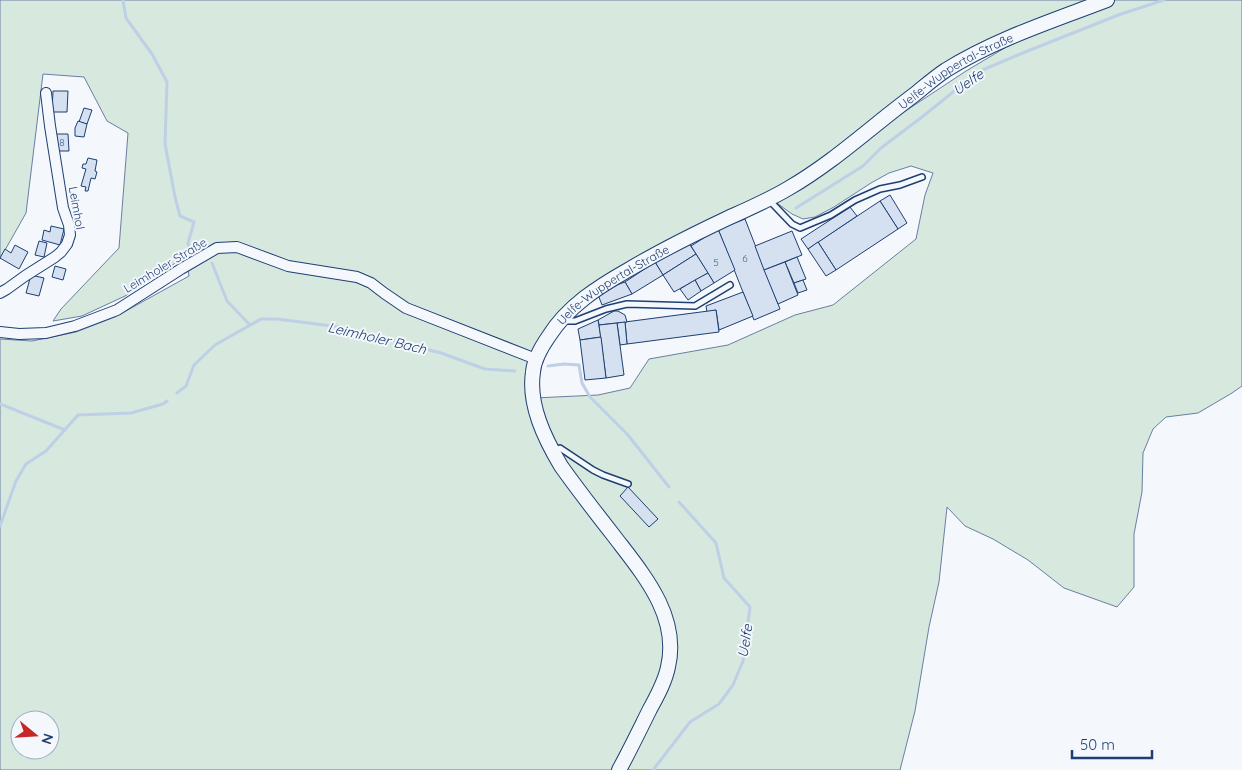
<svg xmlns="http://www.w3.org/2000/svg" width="1242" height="770" font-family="Quicksand,sans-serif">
	<rect width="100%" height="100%" fill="#f4f7fb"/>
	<path fill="#d7e8df" stroke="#687fa3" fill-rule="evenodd" d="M0,0h1107c-55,21 -114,38 -163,71 -10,7 -20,16 -30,23 -41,32 -80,67 -124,94 -20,12 -43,21 -64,31 -33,16 -66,33 -98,51 -35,20 -66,40 -85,77 -9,16 -14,33 -9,51l64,-3 32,-7 19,-29 79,-14 67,-30 38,-10 83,-66 9,-44 8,-22 -22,-7 -22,7 -18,10 -37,24 -19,10 -12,2 -11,-5 -18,-13 63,-39 67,-50 62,-41 74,-44 73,-27h129v386l-10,7 -34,20 -32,4 -13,12 -10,24 -1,39 -8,42v53l-17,20 -53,-19 -36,-28 -35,-21 -28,-13 -18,-19 -8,75 -10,45 -14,84 -15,59h-278l29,-57 19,-41 4,-22 -4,-26 -13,-33 -47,-72 -45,-56 -31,-63c1,21 16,48 27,66 17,24 35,47 53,70 29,38 66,80 54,131 -3,15 -11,29 -18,42 -10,20 -20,41 -31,61h-619v-431l32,2 44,-9 39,-15 74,-41 -3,-20 -61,40 -43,20 -29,5 8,-12 58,-61 9,-115 -21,-12 -23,-44 -41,-3 -17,139 -26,46zM20,720h30v30h-30z"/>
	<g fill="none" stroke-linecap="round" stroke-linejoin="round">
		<g stroke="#bed0e5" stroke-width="3">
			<path d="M123,0l3,18 26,36 15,28 -2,62 10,53 5,19 14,6 -6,21 2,8"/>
			<path d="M796,208l67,-42 18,-18 41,-31 56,-45 47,-20 96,-38 43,-14"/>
			<path d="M212,263l15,38 23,24"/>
			<path d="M548,366l16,-2 15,1 3,18 8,14 38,38 41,52"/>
			<path d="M177,393l9,-7 8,-21 21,-20 46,-26h16l63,8 101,26 44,16 30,2"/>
			<path d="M0,404l65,26"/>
			<path d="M0,526l16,-45 10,-17 20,-13 32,-36 53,-2 32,-9 4,-3"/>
			<path d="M653,770l37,-48 29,-18 14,-19 10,-24 7,-54 -26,-29 -8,-35 -37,-41"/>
		</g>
	</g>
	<g fill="#d5e0f0" stroke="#1d3f73">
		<path d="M53,91h15l-1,21h-15z"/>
		<path d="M84,108l8,2 -5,14 -8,-2z"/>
		<path d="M78,121l9,3 -3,13 -9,-1v-8z"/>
		<path d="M56,134h12l1,17h-12z"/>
		<path d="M88,158l9,2 -2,11 2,1 -2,7 -4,-1 -3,13h-3l1,-4 -5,-1 5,-17 -4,-1 1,-4h3z"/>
		<path d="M890,195l17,28 -9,6 -18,-28z"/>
		<path d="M880,201l18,28 -62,41 -18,-28z"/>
		<path d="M850,207l7,9 -49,33 -7,-10z"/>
		<path d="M745,219l35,90 -26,11 -36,-91z"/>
		<path d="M51,226l13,3 -4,16 -18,-5 2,-10 6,2z"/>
		<path d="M718,229l17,41 -21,13 -23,-37z"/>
		<path d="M792,231l10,24 -38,15 -9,-24z"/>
		<path d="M39,241l8,2 -3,14 -9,-2z"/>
		<path d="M688,242l8,12 -33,21 -8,-13z"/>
		<path d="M818,242l18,28 -10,6 -18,-27z"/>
		<path d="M15,245l13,7 -9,17 -19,-11 5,-9 6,4z"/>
		<path d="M696,254l12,19 -34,19 -11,-17z"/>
		<path d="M797,257l9,22 -12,4 -9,-21z"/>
		<path d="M655,262l8,13 -31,19 -7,-12z"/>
		<path d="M785,262l13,33 -20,9 -14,-34z"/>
		<path d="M55,266l11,3 -3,11 -11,-3z"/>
		<path d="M708,273l6,10 -13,8 -6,-11z"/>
		<path d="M31,275l13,3 -5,18 -13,-3z"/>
		<path d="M695,280l6,11 -13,9 -8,-11z"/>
		<path d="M803,280l4,10 -9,3 -4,-10z"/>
		<path d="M625,282l7,12 -30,11 -5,-13z"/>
		<path d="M743,292l10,24 -34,14 -3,-20 -9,2 -1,-6z"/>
		<path d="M716,310l3,22 -92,12 -2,-22z"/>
		<path d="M614,311h4l7,4 2,7 -28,3 -1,-5z"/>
		<path d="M598,320l3,17 -21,3 -2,-11z"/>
		<path d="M625,322l2,22 -7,1 -3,-22z"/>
		<path d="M617,323l7,52 -18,3 -7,-53z"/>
		<path d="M601,337l5,41 -21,2 -5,-40z"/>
		<path d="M628,487l30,32 -9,8 -29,-31z"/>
	</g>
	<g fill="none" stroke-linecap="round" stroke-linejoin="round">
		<g stroke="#1d3f73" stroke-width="8">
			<g id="service">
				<path d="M769,200l23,24 8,4 31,-13 24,-15 25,-11 20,-4 22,-8"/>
				<path d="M563,321h12l31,-12 21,-5 68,2 35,-21"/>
				<path d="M554,450l6,-2 33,22 10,5 25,9"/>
			</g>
		</g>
		<g stroke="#1d3f73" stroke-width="12">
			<g id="minor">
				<path d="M0,293l7,-4 18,-13 30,-19 6,-5 6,-8 3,-9 -1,-10 -6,-17 -13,-82 -4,-33"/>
				<path d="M0,332l19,2 27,-1 29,-7 42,-16 64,-41 36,-21 20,-1 51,19 69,11 14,6 13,10 22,15 130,51"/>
			</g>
		</g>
		<g stroke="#1d3f73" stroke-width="16">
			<g id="secondary">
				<path id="s1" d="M619,770c11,-20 21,-41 31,-61 7,-13 15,-27 18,-42 12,-51 -25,-93 -54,-131 -18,-23 -36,-46 -53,-70 -16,-27 -33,-61 -28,-94 1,-12 9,-26 16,-36 19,-30 49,-49 79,-66 32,-19 66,-36 100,-52 20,-9 41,-18 61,-30 45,-26 83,-62 125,-93 10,-8 20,-17 32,-25 50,-31 106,-49 161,-70"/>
			</g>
		</g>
		<use href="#service" stroke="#f4f7fb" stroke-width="5"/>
		<use href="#minor" stroke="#f4f7fb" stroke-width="10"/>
		<use href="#secondary" stroke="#f4f7fb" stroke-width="14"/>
	</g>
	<g text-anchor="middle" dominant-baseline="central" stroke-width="4" stroke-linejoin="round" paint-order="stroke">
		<g font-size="10" fill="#4b6792">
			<text x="62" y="142">8</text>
			<text x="745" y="258">6</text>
			<text x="716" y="262">5</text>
		</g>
		<g font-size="12" fill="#1d3f73" stroke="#f4f7fb">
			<text stroke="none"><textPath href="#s1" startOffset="978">Uelfe-Wuppertal-Straße</textPath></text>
			<text transform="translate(77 208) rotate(80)">Leimhol</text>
			<text transform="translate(165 265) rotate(-31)">Leimholer Straße</text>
			<text stroke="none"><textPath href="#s1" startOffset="572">Uelfe-Wuppertal-Straße</textPath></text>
		</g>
		<g font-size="14" font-style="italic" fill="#1d3f73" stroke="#f4f7fb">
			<text transform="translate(968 82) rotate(-35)">Uelfe</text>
			<text transform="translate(377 338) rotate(13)">Leimholer Bach</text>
			<text transform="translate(745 641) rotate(-81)">Uelfe</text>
		</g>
	</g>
	<g transform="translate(35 735) rotate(108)"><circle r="24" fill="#f4f7fb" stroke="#9eadc5"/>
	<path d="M0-4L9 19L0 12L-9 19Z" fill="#c62828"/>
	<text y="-8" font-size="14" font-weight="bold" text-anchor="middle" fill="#1d3f73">N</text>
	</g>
	<path d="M1072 750v8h80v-8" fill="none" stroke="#1d3f73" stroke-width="2.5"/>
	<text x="1080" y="750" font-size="15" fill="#1d3f73" stroke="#f4f7fb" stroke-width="4" paint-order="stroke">50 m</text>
</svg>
